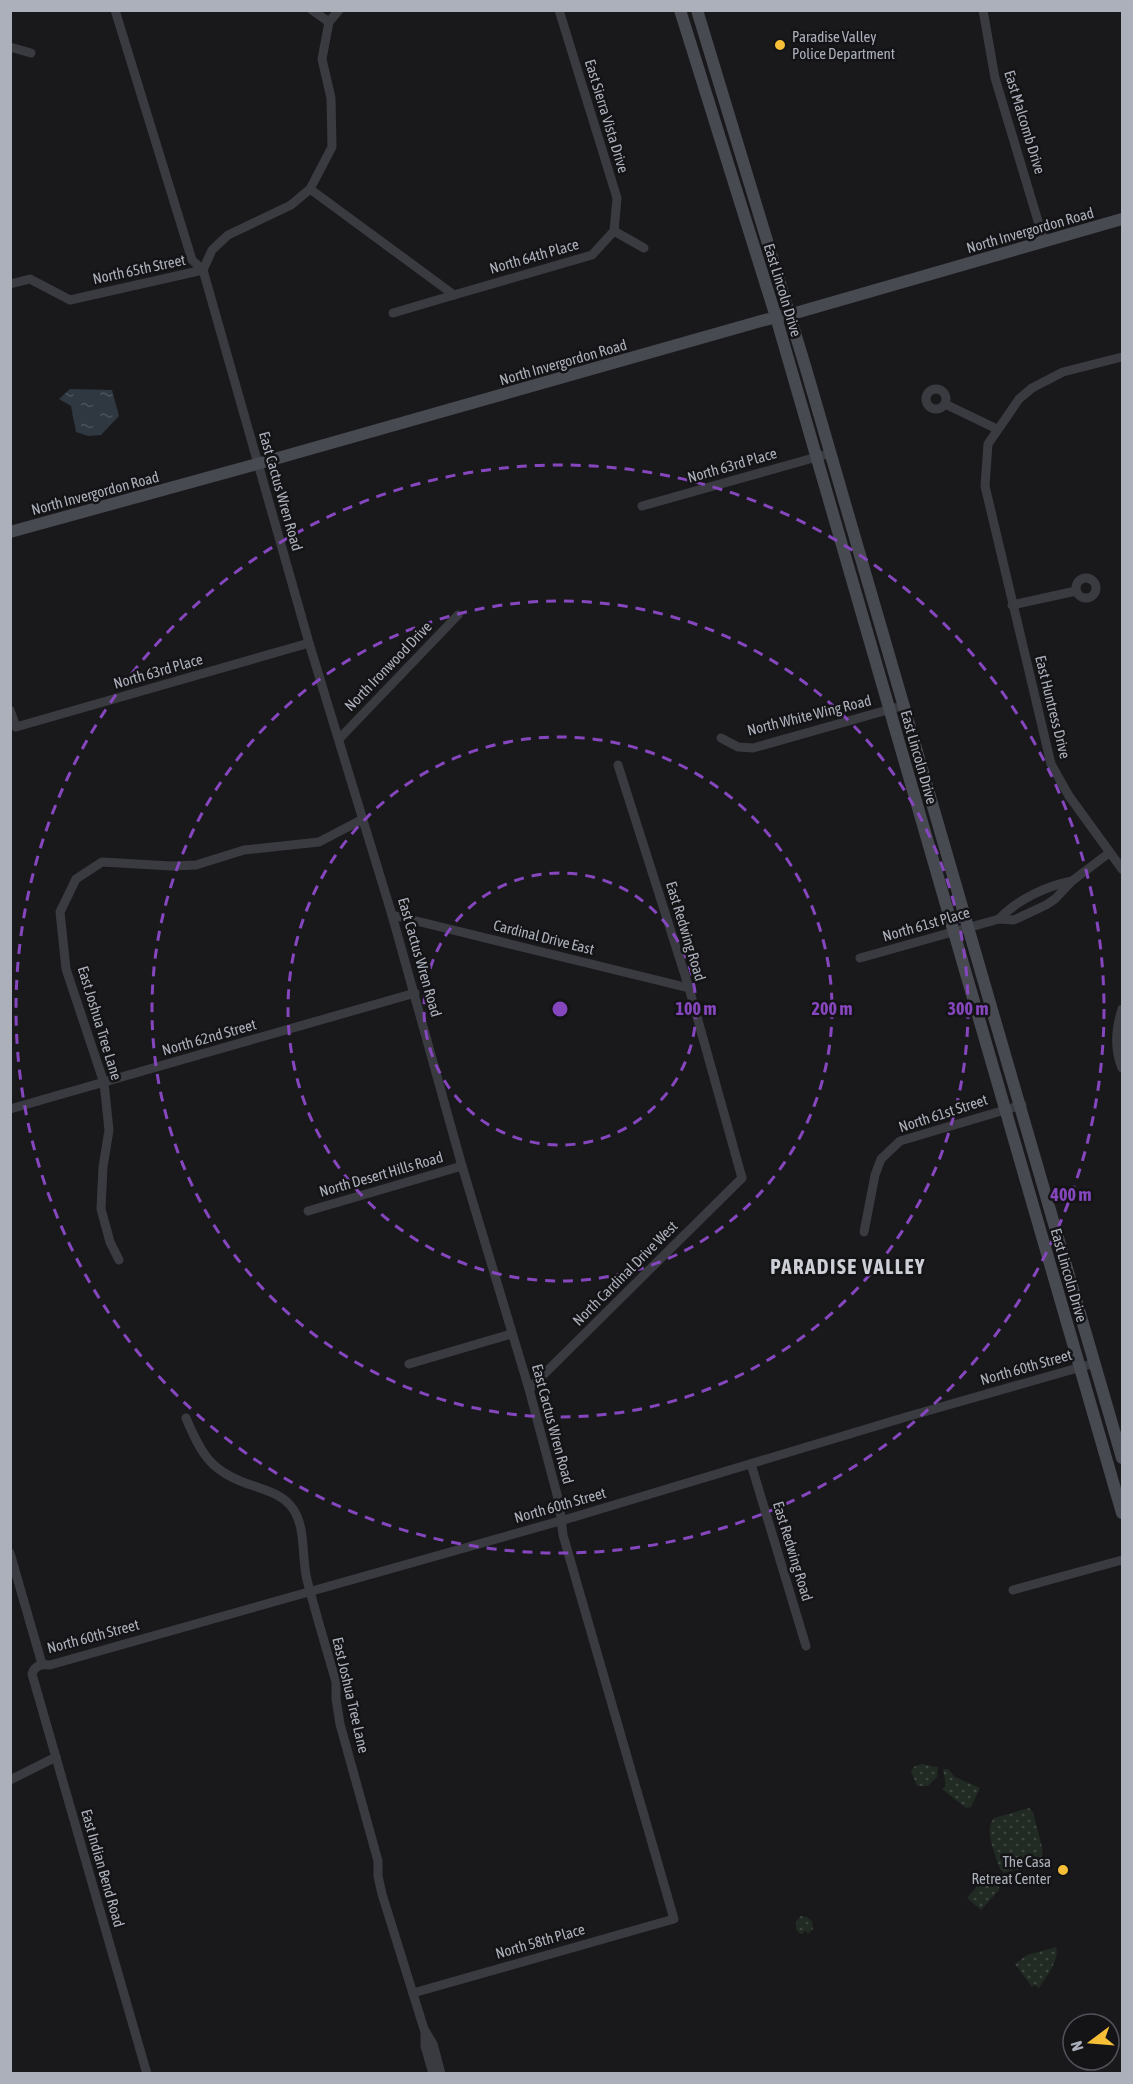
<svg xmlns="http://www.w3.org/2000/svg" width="1133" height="2084" font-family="'Asap Condensed',sans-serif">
	<defs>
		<pattern id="garden-dots" width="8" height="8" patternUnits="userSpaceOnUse" patternTransform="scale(1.5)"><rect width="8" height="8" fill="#212a23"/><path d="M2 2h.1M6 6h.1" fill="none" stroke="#3f4641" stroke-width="1.8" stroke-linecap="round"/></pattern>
		<pattern id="water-ripples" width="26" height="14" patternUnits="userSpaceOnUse" patternTransform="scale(1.5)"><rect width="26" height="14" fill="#2f3840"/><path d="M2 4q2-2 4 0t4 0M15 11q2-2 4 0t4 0" fill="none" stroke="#4a525a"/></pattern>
	</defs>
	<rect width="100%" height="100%" fill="#19191c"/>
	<g fill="url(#garden-dots)">
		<path d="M921,1764l17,3 -1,10 -9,9h-11l-6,-15 3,-4z"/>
		<path d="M943,1769h5l7,8 25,11 -9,19 -5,1 -24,-19 4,-3z"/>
		<path d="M1029,1808l4,4 10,39 -3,12 -36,10 -4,-4c-4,-15 -17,-38 -6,-51z"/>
		<path d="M986,1876l13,11v3l-18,20 -14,-12z"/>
		<path d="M801,1916l6,1 5,4 1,8 -5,5 -3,-4 -2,4h-3l-4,-5v-8z"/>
		<path d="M1056,1947c4,13 -10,30 -17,41l-5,-3 -2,2 -17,-23 12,-9z"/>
	</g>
	<path fill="url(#water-ripples)" d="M70,389l42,1 7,26 -18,19 -13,1 -12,-4 -5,-26 -12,-7z"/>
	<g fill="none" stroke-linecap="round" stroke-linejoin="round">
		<g stroke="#3a3b41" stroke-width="9">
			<path d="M115,10l77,250 11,10 106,373 83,272 70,251 67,223 30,113 4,33 111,384 -261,74"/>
			<path d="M312,10l17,12"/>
			<path d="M559,10l58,188 -3,33"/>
			<path d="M983,10l12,68 49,163"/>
			<path d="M10,47l21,6"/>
			<path d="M310,189l144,106 138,-40 22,-24"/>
			<path d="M614,231l30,17"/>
			<path d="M203,270l9,-20 16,-15 63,-30 19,-16 22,-42 -1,-49 -9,-39 7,-37 10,-12"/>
			<path d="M10,284l20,-5 40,21 133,-30"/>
			<path d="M393,313l61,-18"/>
			<path d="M1122,357l-59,15 -31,16 -13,11 -31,45 -3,42 66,278 18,32 53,73"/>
			<circle cx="936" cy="399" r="10"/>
			<path d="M945,404l52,25"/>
			<path d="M642,506l189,-53"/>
			<circle cx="1086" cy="588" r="10"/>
			<path d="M1012,605l64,-14"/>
			<path d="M10,710l6,17 293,-84"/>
			<path d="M721,738l17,9 15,1 152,-43"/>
			<path d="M339,739l119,-124"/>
			<path d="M392,915l297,73"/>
			<path d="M999,919c18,-19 47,-33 73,-38"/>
			<path d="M860,958l139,-39 15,1 32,-15 9,-6 17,-18 37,-28"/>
			<path d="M1122,1009c-6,19 -8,40 0,59"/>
			<path d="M10,1109l405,-116"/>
			<path d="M308,1211l154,-45"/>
			<path d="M864,1232l11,-57 6,-16 19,-18 122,-36"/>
			<path d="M119,1260l-9,-18 -9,-33 2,-42 6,-37 -5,-47 -38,-114 -6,-57 16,-33 26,-17 69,4 25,-1 48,-15 75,-8 44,-23"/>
			<path d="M409,1364l102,-30"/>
			<path d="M529,1389l213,-211 -53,-190 -71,-223"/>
			<path d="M186,1418c16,38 26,55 68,68 13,5 26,8 36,19 17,19 11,51 17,75 9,34 19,68 29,102v17l4,25 38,137v15l4,18 42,135 9,15 8,30"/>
			<path d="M751,1464l55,182"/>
			<path d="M10,1553l32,111"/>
			<path d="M1013,1590l109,-30"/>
			<path d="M10,1780l46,-23"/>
			<path d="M425,2031v15l8,28"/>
			<path d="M147,2074l-115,-400c3,-9 9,-10 18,-9l524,-148 332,-100 189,-54"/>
		</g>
		<g stroke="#484a51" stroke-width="12">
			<path d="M680,10l96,307 346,1196"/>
			<path d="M697,10l109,359 316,1089"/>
			<path d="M10,532l247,-68 504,-143 38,-9 323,-93"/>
		</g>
	</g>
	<g fill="none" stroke="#8546be" stroke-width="3" stroke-dasharray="10 8">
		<circle cx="560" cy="1009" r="136"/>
		<circle cx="560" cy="1009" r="272"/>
		<circle cx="560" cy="1009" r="408"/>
		<circle cx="560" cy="1009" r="544"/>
	</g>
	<g fill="#f6bf37" stroke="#141417" stroke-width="2">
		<circle cx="780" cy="45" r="6"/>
		<circle cx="1063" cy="1870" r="6"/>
	</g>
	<g text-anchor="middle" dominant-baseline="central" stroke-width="5" stroke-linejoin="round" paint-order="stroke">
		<g font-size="15" fill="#acb0bb" stroke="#141417" text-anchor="start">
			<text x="792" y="36">Paradise Valley<tspan x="792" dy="17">Police Department</tspan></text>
			<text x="1051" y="1861" text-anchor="end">The Casa<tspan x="1051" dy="17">Retreat Center</tspan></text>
		</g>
		<g font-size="15" fill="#acb0bb" stroke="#141417">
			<text transform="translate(607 116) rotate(73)">East Sierra Vista Drive</text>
			<text transform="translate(1025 122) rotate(73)">East Malcomb Drive</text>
			<text transform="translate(1030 230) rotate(-16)">North Invergordon Road</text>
			<text transform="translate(534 256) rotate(-16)">North 64th Place</text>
			<text transform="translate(139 269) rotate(-12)">North 65th Street</text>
			<text transform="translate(783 290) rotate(73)">East Lincoln Drive</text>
			<text transform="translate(563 362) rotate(-16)">North Invergordon Road</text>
			<text transform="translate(732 465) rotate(-16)">North 63rd Place</text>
			<text transform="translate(281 491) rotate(74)">East Cactus Wren Road</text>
			<text transform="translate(95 493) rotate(-15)">North Invergordon Road</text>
			<text transform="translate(388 666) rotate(-46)">North Ironwood Drive</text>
			<text transform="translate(158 671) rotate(-16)">North 63rd Place</text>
			<text transform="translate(1053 707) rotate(76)">East Huntress Drive</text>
			<text transform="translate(809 715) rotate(-14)">North White Wing Road</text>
			<text transform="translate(919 757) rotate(74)">East Lincoln Drive</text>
			<text transform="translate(926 924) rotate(-16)">North 61st Place</text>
			<text transform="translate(686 931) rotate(73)">East Redwing Road</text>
			<text transform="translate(544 937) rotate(14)">Cardinal Drive East</text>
			<text transform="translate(420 957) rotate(74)">East Cactus Wren Road</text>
			<text transform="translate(100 1023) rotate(73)">East Joshua Tree Lane</text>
			<text transform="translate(209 1037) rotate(-16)">North 62nd Street</text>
			<text transform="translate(943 1113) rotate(-18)">North 61st Street</text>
			<text transform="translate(381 1174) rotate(-16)">North Desert Hills Road</text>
			<text transform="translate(625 1273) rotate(-45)">North Cardinal Drive West</text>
			<text transform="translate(1069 1275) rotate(74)">East Lincoln Drive</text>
			<text transform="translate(1026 1367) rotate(-16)">North 60th Street</text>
			<text transform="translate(553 1424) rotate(75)">East Cactus Wren Road</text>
			<text transform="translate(560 1505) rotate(-16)">North 60th Street</text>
			<text transform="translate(793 1551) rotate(73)">East Redwing Road</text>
			<text transform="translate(93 1636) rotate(-15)">North 60th Street</text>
			<text transform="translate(351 1695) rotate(77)">East Joshua Tree Lane</text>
			<text transform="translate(103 1868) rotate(74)">East Indian Bend Road</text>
			<text transform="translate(540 1941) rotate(-16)">North 58th Place</text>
		</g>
		<g font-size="21" font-weight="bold" letter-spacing="1.5" fill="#cdcfd7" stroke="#141417">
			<text x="848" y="1266">PARADISE VALLEY</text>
		</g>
	</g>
	<circle cx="560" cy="1009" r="9" fill="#8546be" stroke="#141417" stroke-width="3"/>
	<g font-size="18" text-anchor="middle" font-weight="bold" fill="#8546be" stroke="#141417" stroke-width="5" stroke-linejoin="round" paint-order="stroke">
		<text x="696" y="1015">100 m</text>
		<text x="832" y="1015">200 m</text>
		<text x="968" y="1015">300 m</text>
		<text x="1071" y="1201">400 m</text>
	</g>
	<rect width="1133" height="2084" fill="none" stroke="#acb0bb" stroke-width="24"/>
	<g transform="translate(1091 2042) rotate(254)"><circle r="28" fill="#141417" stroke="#515259" stroke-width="1.5"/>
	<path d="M0-4.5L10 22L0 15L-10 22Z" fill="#f6bf37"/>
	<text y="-9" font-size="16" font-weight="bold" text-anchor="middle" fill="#acb0bb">N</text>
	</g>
</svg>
